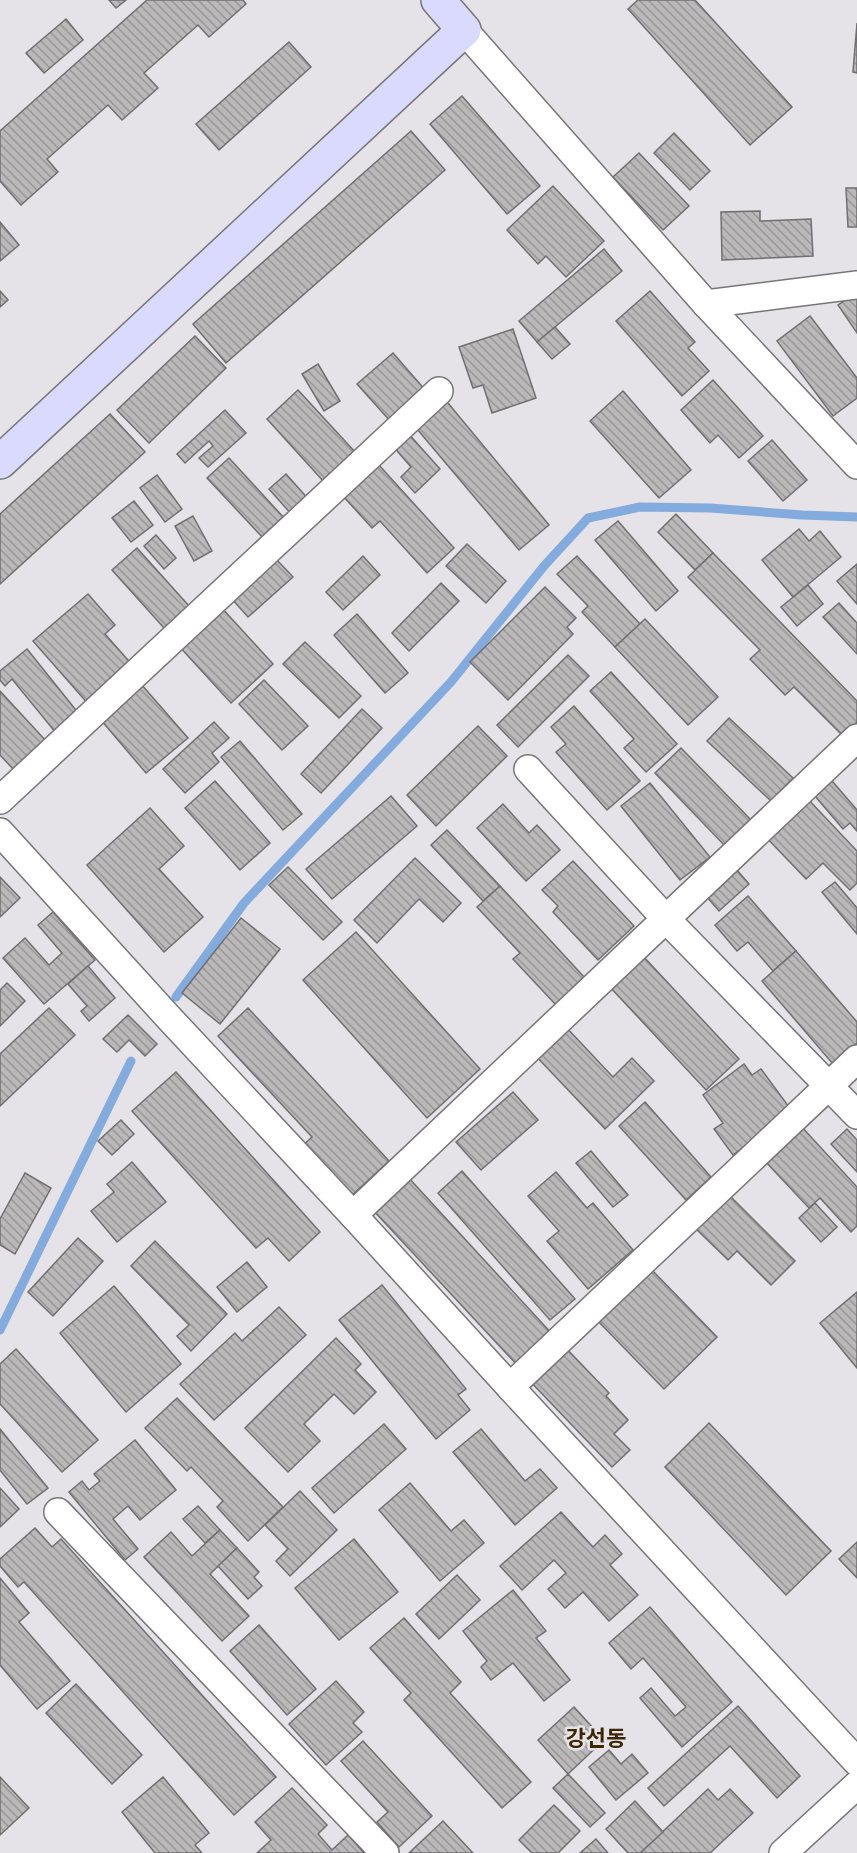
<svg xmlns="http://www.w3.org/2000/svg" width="857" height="1853" font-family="'PT Sans','Noto Sans KR',sans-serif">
	<defs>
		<pattern id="building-back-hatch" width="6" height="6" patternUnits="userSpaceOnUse" patternTransform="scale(1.5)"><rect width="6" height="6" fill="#bbb8ba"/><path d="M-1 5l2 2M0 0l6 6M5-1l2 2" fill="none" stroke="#999798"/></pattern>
	</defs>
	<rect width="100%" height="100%" fill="#e5e3e7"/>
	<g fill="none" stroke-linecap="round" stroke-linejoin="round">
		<g stroke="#83abdd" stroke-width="9">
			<path d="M176,997l68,-94 207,-221 93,-116 44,-48 52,-11 70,1 92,7 55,2"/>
			<path d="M0,1330l131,-269"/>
		</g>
	</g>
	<g fill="url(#building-back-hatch)" stroke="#716e71" stroke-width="1.5">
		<path d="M109,0h17l-10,8z"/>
		<path d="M147,0h96l3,4 -37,33 -11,-12 -54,48 14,15 -36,32 -14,-15 -61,54 11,13 -37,33 -21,-24v-50z"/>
		<path d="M638,0h57l97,107 -42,38 -122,-136z"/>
		<path d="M66,19l17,21 -39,33 -18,-20z"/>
		<path d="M857,23v50l-4,-1z"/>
		<path d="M289,42l22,25 -92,83 -23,-26z"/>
		<path d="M462,96l78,90 -33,28 -77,-90z"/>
		<path d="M411,131l34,39 -219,193 -33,-39z"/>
		<path d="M674,133l36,38 -20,19 -36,-37z"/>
		<path d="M639,153l50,53 -26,24 -50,-53z"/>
		<path d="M553,186l51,55 -38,36 -20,-21 -8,8 -31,-34z"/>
		<path d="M846,188h11v39h-9z"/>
		<path d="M760,211v10l51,-2 2,37 -91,4 -1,-48z"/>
		<path d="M0,222l19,23 -19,16z"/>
		<path d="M604,249l18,22 -85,71 -18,-21z"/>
		<path d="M0,291l8,9 -8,7z"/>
		<path d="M650,291l45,51 -7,6 21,23 -27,25 -66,-75z"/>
		<path d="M856,293l1,2v38l-19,-28z"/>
		<path d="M810,316l47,62v20l-24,18 -56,-75z"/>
		<path d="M555,327l15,17 -18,15 -15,-17z"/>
		<path d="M513,329l23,69 -44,15 -9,-28 -10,3 -14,-41z"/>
		<path d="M195,336l31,32 -77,75 -32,-33z"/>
		<path d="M393,353l33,38 -35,31 -34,-38z"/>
		<path d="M318,364l22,37 -16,10 -22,-37z"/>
		<path d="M713,380l50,56 -24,22 -21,-23 -8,8 -29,-33z"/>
		<path d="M298,390l58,63 -32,29 -57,-63z"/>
		<path d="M623,391l68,79 -32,28 -69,-77z"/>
		<path d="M443,397l106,128 -30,25 -107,-127z"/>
		<path d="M225,410l21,23 -38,34 -9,-9 14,-12 -4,-5 -24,22 -8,-9z"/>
		<path d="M110,414l35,38 -145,132v-70z"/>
		<path d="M407,432l33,37 -25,24 -14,-16 10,-10 -19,-22z"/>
		<path d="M772,440l35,40 -24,21 -35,-40z"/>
		<path d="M229,458l56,61 -21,20 -57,-61z"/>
		<path d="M378,464l76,84 -27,25 -47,-52 -8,7 -29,-32z"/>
		<path d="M286,474l24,27 -17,15 -24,-27z"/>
		<path d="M157,475l25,34 -17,13 -25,-34z"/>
		<path d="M134,501l19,24 -22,17 -19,-24z"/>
		<path d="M676,514l37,39 -18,17 -37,-38z"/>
		<path d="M193,516l19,35 -18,10 -19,-35z"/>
		<path d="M618,521l60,70 -22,20 -61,-71z"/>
		<path d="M799,529l10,12 11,-10 21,26 -48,40 -31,-37z"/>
		<path d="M156,535l20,23 -12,11 -20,-23z"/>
		<path d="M467,544l39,37 -20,22 -40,-37z"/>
		<path d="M137,548l52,58 -25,22 -52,-58z"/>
		<path d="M713,553l144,148v21l-14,14 -49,-49 -9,8 -35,-36 10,-9 -72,-73z"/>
		<path d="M363,556l17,19 -37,35 -17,-18z"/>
		<path d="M577,556l63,68 -25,23 -33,-35 6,-6 -31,-32z"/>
		<path d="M276,559l17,18 -45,40 -16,-18z"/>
		<path d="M857,564v40l-20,-23z"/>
		<path d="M441,583l18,18 -50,50 -17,-18z"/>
		<path d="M808,585l15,19 -26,22 -16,-19z"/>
		<path d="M545,587l31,31 -9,9 6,7 -65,66 -38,-38z"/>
		<path d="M88,594l27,31 -10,9 29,33 -44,39 -57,-65z"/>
		<path d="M839,603l18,20v31l-34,-37z"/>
		<path d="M220,606l53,58 -42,39 -53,-58z"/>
		<path d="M357,614l51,59 -23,20 -51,-58z"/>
		<path d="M645,619l73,78 -30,28 -73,-78z"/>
		<path d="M305,642l56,54 -22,22 -56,-54z"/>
		<path d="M27,649l52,65 -23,19 -44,-54 -7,7 -5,-6v-9z"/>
		<path d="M568,655l21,21 -71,71 -21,-22z"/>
		<path d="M611,672l66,72 -31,28 -22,-24 10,-9 -44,-48z"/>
		<path d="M264,680l44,46 -26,24 -43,-46z"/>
		<path d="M141,684l47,54 -42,35 -45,-53z"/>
		<path d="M0,691l46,50 -32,29 -14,-15z"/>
		<path d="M574,706l66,75 -33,29 -51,-58 10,-8 -15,-17z"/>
		<path d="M362,709l20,19 -61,65 -20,-19z"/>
		<path d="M729,718l64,60 -22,23 -64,-60z"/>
		<path d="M214,722l15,16 -17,15 7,9 -34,31 -22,-24z"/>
		<path d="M478,726l29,30 -71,70 -29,-31z"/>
		<path d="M240,741l62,73 -19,16 -62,-73z"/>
		<path d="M681,748l71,73 -26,26 -71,-74z"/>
		<path d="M826,774l31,36v21l-7,-8 -7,6 -34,-40z"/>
		<path d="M215,781l55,62 -30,27 -55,-62z"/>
		<path d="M650,783l60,74 -30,23 -59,-74z"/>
		<path d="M804,795l53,56v32l-7,7 -27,-27 -17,16 -43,-45z"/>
		<path d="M391,796l26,30 -85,73 -26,-30z"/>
		<path d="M503,804l26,29 8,-8 23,25 -34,31 -49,-53z"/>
		<path d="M150,808l34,38 -25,23 44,48 -39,35 -77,-87z"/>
		<path d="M447,830l53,56 -17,15 -52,-56z"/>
		<path d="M415,858l46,45 -18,19 -24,-23 -42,44 -23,-23z"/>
		<path d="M573,861l61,65 -36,34 -45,-48 5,-6 -16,-16z"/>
		<path d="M730,862l19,22 -30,27 -19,-22z"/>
		<path d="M288,867l54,55 -19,18 -54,-55z"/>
		<path d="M0,877l20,21 -20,19z"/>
		<path d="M835,882l22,26v26l-35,-42z"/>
		<path d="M500,886l85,92 -29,27 -43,-46 7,-6 -43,-46z"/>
		<path d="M748,896l48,55 -23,20 -25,-29 -11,9 -22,-26z"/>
		<path d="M53,912l42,48 -51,44 -41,-46 22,-20 24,27 13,-12 -24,-28z"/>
		<path d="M241,918l39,31 -60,75 -38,-31z"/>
		<path d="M356,932l124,137 -53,49 -124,-138z"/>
		<path d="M796,951l61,71v21l-24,21 -71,-83z"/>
		<path d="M642,955l97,104 -33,31 -97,-104z"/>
		<path d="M88,966l27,32 -26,23 -8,-10 6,-5 -19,-22z"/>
		<path d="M7,983l18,18 -25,25v-36z"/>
		<path d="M49,1008l26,27 -75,71v-52z"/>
		<path d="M248,1008l141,153 -40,37 -48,-51 11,-10 -94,-101z"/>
		<path d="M128,1015l29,29 -12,12 -16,-16 -12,12 -14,-13z"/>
		<path d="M564,1025l49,52 19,-19 22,23 -49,48 -71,-75z"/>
		<path d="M744,1064l8,11 9,-6 31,42 -59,44 -19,-26 9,-6 -20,-28z"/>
		<path d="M176,1072l144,160 -31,29 -21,-23 -12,10 -124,-137z"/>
		<path d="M513,1092l25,28 -57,50 -25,-28z"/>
		<path d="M645,1102l66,75 -25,23 -67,-74z"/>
		<path d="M121,1120l13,14 -22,21 -14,-14z"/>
		<path d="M800,1125l57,62v39l-6,6 -31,-34 -11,10 -46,-49z"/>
		<path d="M847,1129l10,11v32l-26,-28z"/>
		<path d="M591,1151l37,44 -15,12 -37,-44z"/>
		<path d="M132,1162l34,40 -49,40 -26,-31 23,-19 -7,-8z"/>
		<path d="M462,1171l113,128 -25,21 -112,-127z"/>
		<path d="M556,1172l31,36 6,-5 40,47 -45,39 -41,-48 12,-10 -31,-35z"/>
		<path d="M25,1173l26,15 -36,66 -15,-9v-26z"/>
		<path d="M407,1176l146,159 -34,32 -147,-158z"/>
		<path d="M727,1193l68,68 -24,24 -34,-34 -9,9 -34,-33z"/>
		<path d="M815,1203l22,24 -16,15 -22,-24z"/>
		<path d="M78,1238l25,23 -50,55 -25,-24z"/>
		<path d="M155,1241l72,73 -36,37 -14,-15 12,-11 -58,-59z"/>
		<path d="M247,1262l20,25 -30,25 -20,-25z"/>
		<path d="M650,1268l67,69 -53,52 -67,-69z"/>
		<path d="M382,1285l84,104 -8,6 12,15 -34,29 -97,-119z"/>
		<path d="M114,1286l67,78 -55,48 -66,-79z"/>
		<path d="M857,1292v76l-37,-45z"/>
		<path d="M279,1307l27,28 -92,85 -34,-36 55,-51 7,8z"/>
		<path d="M336,1338l25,26 -6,6 21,22 -22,22 -20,-20 -30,30 16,17 -32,31 -43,-44z"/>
		<path d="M562,1344l47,49 -3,3 22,24 -14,14 16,16 -18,17 -85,-89z"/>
		<path d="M16,1349l82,91 -36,32 -62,-68v-40z"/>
		<path d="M177,1398l106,109 -35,34 -31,-34 6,-6 -32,-34 -4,4 -42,-43z"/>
		<path d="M709,1423l122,128 -45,44 -121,-128z"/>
		<path d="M384,1424l22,25 -72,64 -22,-25z"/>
		<path d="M0,1429l48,59 -21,16 -27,-34z"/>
		<path d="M481,1429l44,52 15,-12 17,19 -42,37 -62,-73z"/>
		<path d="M135,1440l41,50 -36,30 -12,-14 -15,13 25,30 -13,11 -56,-68 13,-11 7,9 11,-9 -6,-7z"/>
		<path d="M410,1483l41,48 13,-11 20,23 -44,38 -61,-71z"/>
		<path d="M0,1488l19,21 -19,18z"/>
		<path d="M300,1491l37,39 -47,46 -14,-15 12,-12 -23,-24z"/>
		<path d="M198,1506l22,24 -15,13 -22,-24z"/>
		<path d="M561,1512l32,35 12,-12 17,19 -12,11 28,30 -29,26 -26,-29 -18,16 -17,-19 18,-16 -12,-13 -32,30 -22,-24z"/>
		<path d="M35,1528l17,19 9,-8 215,238 -42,38 -210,-233 -6,5 -18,-21v-7z"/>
		<path d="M220,1530l17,18 -27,26 39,42 -27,25 -78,-84 27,-25 21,24z"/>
		<path d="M354,1539l44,53 -59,48 -44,-52z"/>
		<path d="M857,1542v36l-18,-19z"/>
		<path d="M237,1548l22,24 -5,5 8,9 -14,13 -30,-33z"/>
		<path d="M457,1575l23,25 -41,39 -23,-25z"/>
		<path d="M0,1578l29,35 -10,9 51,59 -33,28 -37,-44z"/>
		<path d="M513,1590l33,41 -10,7 34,42 -26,21 -31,-38 -22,17 -10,-13 6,-6 -24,-30z"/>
		<path d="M650,1607l82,95 -50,45 -42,-49 11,-10 24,28 11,-9 -43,-49 -12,11 -22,-26z"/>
		<path d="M404,1618l57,64 -11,11 81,89 -29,26 -98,-108 7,-7 -41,-45z"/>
		<path d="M259,1625l57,64 -29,26 -57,-64z"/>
		<path d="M336,1681l28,31 -11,11 9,9 -36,33 -37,-41z"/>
		<path d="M76,1684l66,71 -30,29 -66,-71z"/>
		<path d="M738,1706l62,70 -23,22 -47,-52 -66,60 -16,-18z"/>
		<path d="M574,1707l30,33 -36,34 -30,-34z"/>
		<path d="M363,1741l69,75 -33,31 -22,-25 11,-10 -47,-51z"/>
		<path d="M609,1750l12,14 11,-10 16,19 -32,27 -27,-33z"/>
		<path d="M568,1774l37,39 -15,14 -37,-39z"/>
		<path d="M0,1777l29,31 -29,27z"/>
		<path d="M163,1777l46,56 -14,12 7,8h-47l-33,-41z"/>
		<path d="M292,1788l35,37 -9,9 14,16 16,-15 16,18h-107l14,-13 -16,-18z"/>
		<path d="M708,1789l10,11 12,-11 23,24 -43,40h-70z"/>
		<path d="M635,1801l28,31 -23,21h-12l-22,-24z"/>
		<path d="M554,1805l26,26 -22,22h-26l-13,-13z"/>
		<path d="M443,1821l30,32h-64z"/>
		<path d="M596,1839l12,14h-28z"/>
	</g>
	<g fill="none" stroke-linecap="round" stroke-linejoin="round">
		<g stroke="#767578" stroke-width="30">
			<g id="street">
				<path d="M464,30l242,274 151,161"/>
				<path d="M706,304l151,-19"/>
				<path d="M528,769l137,149 192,197"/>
				<path d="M0,800l439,-409"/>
				<path d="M0,832l170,187 183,196 157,172 347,375"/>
				<path d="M353,1215l504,-477"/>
				<path d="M510,1387l347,-328"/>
				<path d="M58,1512l327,341"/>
				<path d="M783,1853l74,-68"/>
			</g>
		</g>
		<g stroke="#767578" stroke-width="36">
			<path id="secondary" d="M0,462l464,-432 -26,-30"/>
		</g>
		<use href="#street" stroke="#fff" stroke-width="27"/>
		<use href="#secondary" stroke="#dadaff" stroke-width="33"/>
	</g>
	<g text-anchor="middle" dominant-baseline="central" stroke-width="5" stroke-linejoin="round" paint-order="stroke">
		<g font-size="22" font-weight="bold" fill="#3d2702" stroke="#e5e3e7">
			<text x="596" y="1738">강선동</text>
		</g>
	</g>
</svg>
